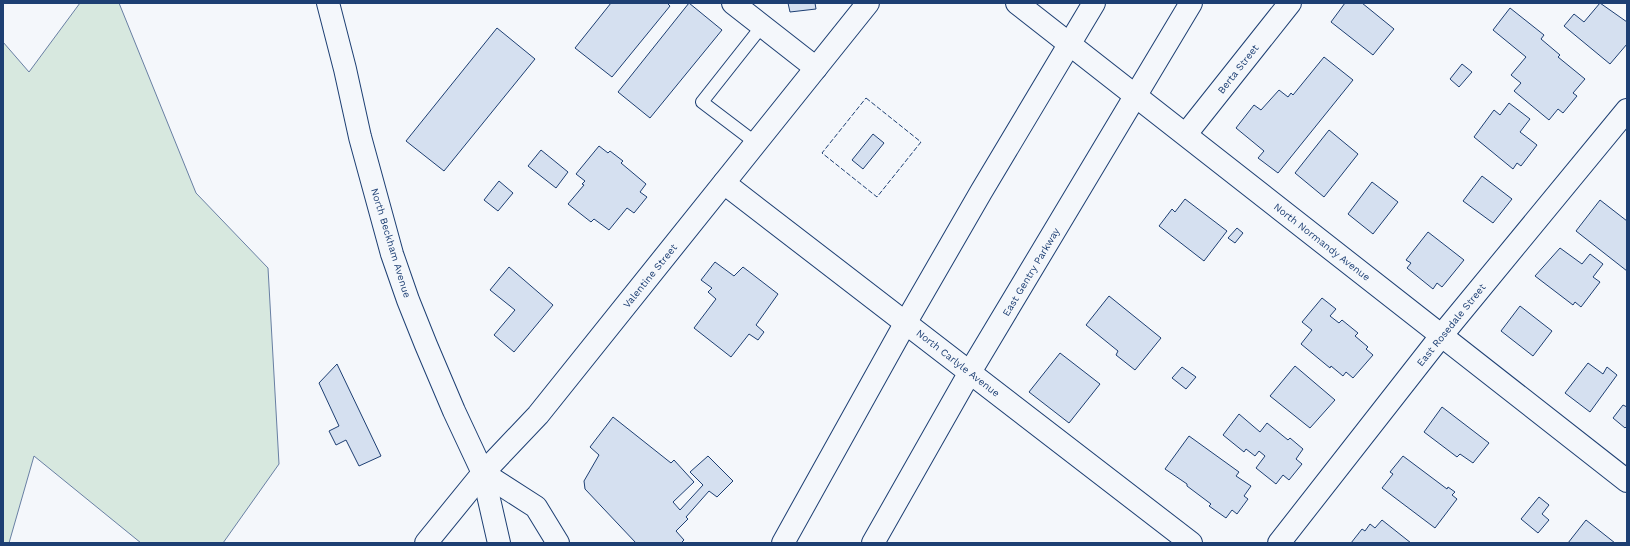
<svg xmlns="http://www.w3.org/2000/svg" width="1630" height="546" font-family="'Work Sans',sans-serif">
	<rect width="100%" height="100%" fill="#f4f7fb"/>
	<path fill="#d7e8df" stroke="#687fa3" d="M80,3h39l77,190 72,75 11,196 -56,79h-82l-107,-87 -25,87h-6v-501l26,30z"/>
	<g fill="#d5e0f0" stroke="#1d3f73">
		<path d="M611,3h56l3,3 -58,71 -37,-29z"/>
		<path d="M689,3l33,27 -72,88 -32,-26z"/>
		<path d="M788,3h27l1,6 -26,3z"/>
		<path d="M1345,3h17l32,26 -21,26 -42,-33z"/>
		<path d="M1600,3l27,19v22l-17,20 -46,-38 10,-12 10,8z"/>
		<path d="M1510,8l34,27 -3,4 19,16 -2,2 27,22 -12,14 4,3 -14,17 -5,-4 -9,11 -35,-29 7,-8 -10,-8 15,-18 -33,-27z"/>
		<path d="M497,28l38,31 -91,112 -38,-30z"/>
		<path d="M1324,57l29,23 -75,93 -20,-15 6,-7 -28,-23 18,-23 7,5 18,-20 9,7 3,-4 2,2z"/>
		<path d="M1462,64l10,8 -13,15 -9,-8z"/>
		<path d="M1509,103l21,16 -10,13 17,13 -16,21 -4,-3 -4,6 -39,-32 20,-27 6,5z"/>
		<path d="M1329,130l29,24 -34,43 -29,-24z"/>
		<path d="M873,134l11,9 -21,26 -11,-9z"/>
		<path d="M599,146l9,7 2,-2 13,10 -2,2 25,21 -6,8 7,5 -13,16 -7,-5 -18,22 -15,-11 -3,3 -23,-18 16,-19 -2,-1 3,-3 -9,-7z"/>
		<path d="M541,150l27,22 -12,16 -28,-22z"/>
		<path d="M1482,176l30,23 -19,24 -30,-22z"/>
		<path d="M499,181l14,12 -15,18 -14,-11z"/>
		<path d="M1372,182l26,20 -25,32 -25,-20z"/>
		<path d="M1185,199l42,32 -23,30 -45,-35 13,-17 3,3z"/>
		<path d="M1600,200l27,21v50l-51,-40z"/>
		<path d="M1237,228l6,5 -8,10 -7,-5z"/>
		<path d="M1428,232l36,28 -22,27 -5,-4 -4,6 -26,-21 4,-5 -5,-3z"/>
		<path d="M1560,248l22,16 8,-10 13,10 -10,13 7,5 -19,25 -6,-5 -2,3 -38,-29z"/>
		<path d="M715,262l19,14 9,-9 35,27 -22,31 8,7 -6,8 -9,-6 -18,23 -37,-29 22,-29 -8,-7 4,-4 -11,-8z"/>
		<path d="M509,267l44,38 -39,47 -20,-17 21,-25 -25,-20z"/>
		<path d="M1109,296l52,42 -26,32 -19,-15 2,-4 -32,-26z"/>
		<path d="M1322,298l14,11 -6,7 9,7 3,-3 16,13 -3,3 13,11 -2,2 7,6 -20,23 -7,-6 -3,4 -12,-10 -1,2 -29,-24 11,-14 -10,-8z"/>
		<path d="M1520,306l32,25 -19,25 -32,-25z"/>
		<path d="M1060,353l40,31 -31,39 -40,-31z"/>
		<path d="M1588,363l15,11 4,-7 10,8 -27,37 -25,-19z"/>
		<path d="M337,364l44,92 -22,10 -13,-26 -10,5 -7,-14 10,-5 -20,-43z"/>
		<path d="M1295,366l40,34 -25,28 -40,-32z"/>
		<path d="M1182,367l14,10 -10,12 -14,-11z"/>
		<path d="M1623,405l4,2v19l-2,2 -12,-10z"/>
		<path d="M1442,407l47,36 -16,20 -13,-9 -3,3 -33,-25z"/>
		<path d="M1239,414l21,18 7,-9 21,17 2,-2 13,11 -7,10 6,5 -13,16 -6,-5 -7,9 -20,-16 9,-12 -6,-5 -4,5 -9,-7 -2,3 -21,-17z"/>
		<path d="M613,417l58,46 3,-3 20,22 -21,20 7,8 23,-25 -13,-13 18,-16 25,25 -16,16 -8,-6 -23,26 2,2 -12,12 8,9 -3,3h-45l-51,-54 -1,-8 15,-26 -9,-8z"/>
		<path d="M1189,436l50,36 -3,4 15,10 -7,10 4,3 -11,15 -5,-4 -6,8 -17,-12 2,-2 -24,-18v-2l-22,-15z"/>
		<path d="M1403,456l44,33 1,-2 7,5 -3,3 5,4 -22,29 -53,-40 11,-14 -3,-2z"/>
		<path d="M1539,497l10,8 -7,9 7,6 -11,13 -17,-14z"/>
		<path d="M1382,520l29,23h-60l11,-14 3,2 5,-7 5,4z"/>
		<path d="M1586,520l29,23h-47z"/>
	</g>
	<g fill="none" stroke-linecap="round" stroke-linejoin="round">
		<g stroke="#1d3f73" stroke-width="14">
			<path id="lane" d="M756,143l-54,-41 60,-76"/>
		</g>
		<g stroke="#1d3f73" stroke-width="24">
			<g id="street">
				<path d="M733,3l83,65"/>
				<path d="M1017,3l610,478"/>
				<path d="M1186,134l104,-131"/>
				<path d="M724,183l467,360"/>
				<path d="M426,543l57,-70 55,-58 330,-412"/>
				<path d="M1279,543l162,-207 186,-226"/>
			</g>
		</g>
		<g stroke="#1d3f73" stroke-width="24">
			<g id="primary">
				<path d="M328,3l17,66 15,68 32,117 16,46 18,45 28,66 29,62 16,70"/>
				<path d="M483,473l53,34 22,36"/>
				<path d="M783,543l123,-221 75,-130 113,-189"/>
				<path d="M873,543l97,-171 221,-369"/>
			</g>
		</g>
		<use href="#lane" stroke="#f4f7fb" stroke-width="12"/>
		<use href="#street" stroke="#f4f7fb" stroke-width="22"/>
		<use href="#primary" stroke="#f4f7fb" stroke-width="22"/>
		<path stroke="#1d3f73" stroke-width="1" stroke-dasharray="5 2" stroke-linecap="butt" d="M866,98l55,44 -44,55 -55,-44z"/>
	</g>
	<g text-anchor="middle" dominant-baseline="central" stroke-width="3" stroke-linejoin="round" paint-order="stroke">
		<g font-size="10" fill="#1d3f73" stroke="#f4f7fb">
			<text transform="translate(1238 69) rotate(-52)">Berta Street</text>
			<text transform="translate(1322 242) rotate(38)">North Normandy Avenue</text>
			<text transform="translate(391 243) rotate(73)">North Beckham Avenue</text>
			<text transform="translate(1031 272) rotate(-59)">East Gentry Parkway</text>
			<text transform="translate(650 276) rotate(-51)">Valentine Street</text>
			<text transform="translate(1451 325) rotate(-51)">East Rosedale Street</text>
			<text transform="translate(958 363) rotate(38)">North Carlyle Avenue</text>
		</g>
	</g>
	<rect width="1630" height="546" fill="none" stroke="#1d3f73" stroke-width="8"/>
</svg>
